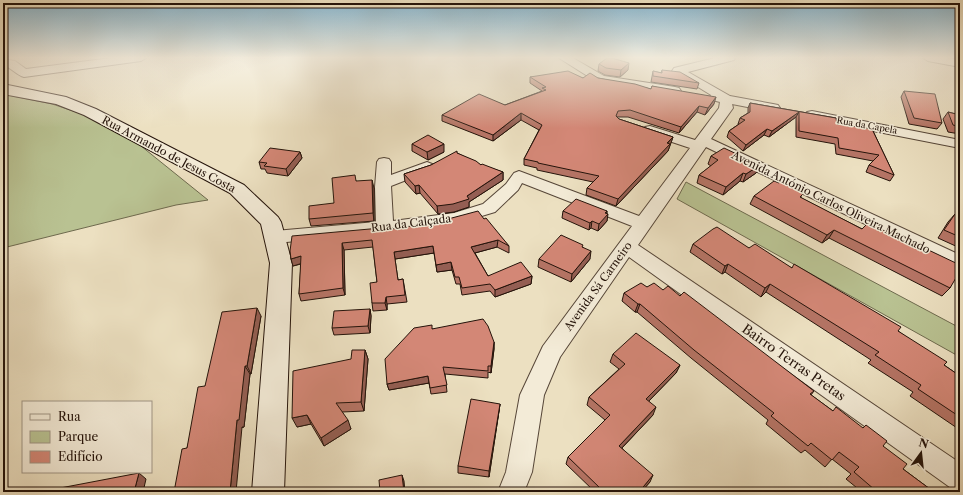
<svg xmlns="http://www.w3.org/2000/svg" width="963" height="495" font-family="'Libre Caslon Text',serif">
	<rect width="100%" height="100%" fill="#ece0c1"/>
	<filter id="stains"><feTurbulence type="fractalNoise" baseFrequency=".005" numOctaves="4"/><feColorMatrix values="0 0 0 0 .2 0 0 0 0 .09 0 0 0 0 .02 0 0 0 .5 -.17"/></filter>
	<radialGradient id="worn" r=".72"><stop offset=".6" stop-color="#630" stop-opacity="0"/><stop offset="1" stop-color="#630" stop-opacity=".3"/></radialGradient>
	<g fill="#b9c292" stroke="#6e6a4e">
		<path d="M3,94l49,10 63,21 93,75 -32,5 -173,43z"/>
		<path d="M686,182l274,146v29l-283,-158z"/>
	</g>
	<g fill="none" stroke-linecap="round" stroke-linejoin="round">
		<g stroke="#564638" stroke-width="2">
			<g id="street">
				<path d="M111,58h35l-5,3 -117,16c-8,-2 -13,-10 -21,-12v-6l12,2 11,8z"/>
				<path d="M559,58h14l31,18 71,11 4,1 2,3 -2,3 -4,1 -78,-13z"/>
				<path d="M715,58h20l-1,2 -46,12 42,24 43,8 5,1 2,3 -2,3 -5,1 -41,-8 1,4 -22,31 249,116v15l-254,-123 -68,98 322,218v29l-9,-4 -322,-231 -69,100 -16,38 -12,77 -8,20h-26l8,-20 14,-77 23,-49 89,-120 -110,-43 -4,7 -23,22 -40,12 -56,8 -124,11 -6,-2 -3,-4 3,-4 6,-2 101,-9 -1,-35 2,-25 2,-3 5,-1 5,1 2,3v13l36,-13 5,2 3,3 -3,3 -41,16 2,35 61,-8 29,-9 23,-20 8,-11 5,-2 120,45 51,-68 -45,-15 -2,-3 2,-3 5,-1 45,14 24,-32 1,-6 -8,-2 -2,-3 1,-2 -39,-24 2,-3z"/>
				<path d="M923,58h26l11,3v6l-32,-6z"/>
				<path d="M812,111l148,29v8l-153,-30 -2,-3 2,-3z"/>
			</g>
		</g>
		<g stroke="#24130a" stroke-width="2">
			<path id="secondary" d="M3,84l63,13 30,12 148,76 34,32 3,5 11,41 -8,229h-32l18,-229 -9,-39 -31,-31 -146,-78 -28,-11 -53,-10z"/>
		</g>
		<use href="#street" fill="#f3ebd7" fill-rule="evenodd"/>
		<use href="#secondary" fill="#f3ebd7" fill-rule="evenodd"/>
	</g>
	<g fill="#b57465" stroke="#24130a">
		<path d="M599,64l29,6 -8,7 -15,-2 -7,-4z"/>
		<path d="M662,70l37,13 -2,6 -46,-7 2,-11 8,2z"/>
		<path d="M530,77l53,1h15l53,11 1,-3 62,18 -9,11 -8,-3 -18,21 -51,-16h-11l2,2 54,18 -5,14 -52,55 -30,-11 1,-7 6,-6 -56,-12v-2l-13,-3v-6l15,-29 -18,-10 -28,21 -51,-20v-6l63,-10 37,-14 -12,-8z"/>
		<path d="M904,91l38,32 -5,6 -28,-5 -8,-27z"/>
		<path d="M750,103l86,15 1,6 35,5 22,46 -4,6 -24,-9 3,-7 4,-4 -37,-7 -1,-10 -39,-7v-20l-27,20 -5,-2 -21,16 -16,-14 2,-6 10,-7h-1l2,-6 8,-5v-5z"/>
		<path d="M948,112l12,3v19l-12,-2 -5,-13z"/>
		<path d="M412,144l32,8 -16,8 -16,-9z"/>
		<path d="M300,152l2,6 -14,18 -21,-3 -2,-4h-4l-2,-7z"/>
		<path d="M457,153l24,12 22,7v8l-34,22v5l-15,5 -16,2 -18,-21 -4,1 -11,-12 -1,-8 27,-9z"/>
		<path d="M711,156l49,9 -4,8 -13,9 -3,-1 -17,14 -26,-12 2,-8 12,-9 -3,-2z"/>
		<path d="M356,181l18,7v33l-63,5 -2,-7 25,-16z"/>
		<path d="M779,183l23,9 -1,1v5l61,31 96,38 -8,21 -8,8 -113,-58 -7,5 -72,-39 4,-8z"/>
		<path d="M563,211h44v10l-9,10 -7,-3 -2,2 -27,-12z"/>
		<path d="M955,214l5,2v32l-22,-10 10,-16z"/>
		<path d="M448,219h36l25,27v7l-12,-6 -22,6 13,23h44l-1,8 -36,13 -5,-6 -28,4 -2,-11h-4l-4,-14 -15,2 -3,-19 -39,6 3,21 5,-1 4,23 -20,2v6l-14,1 -1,-8 5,-21 -4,-35 -29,3 1,45 -44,6 -2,-7 2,-30 -8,2 -2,-7 -1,-8 102,-22 56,-8z"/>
		<path d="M693,244l56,4 43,20 106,63 46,34 16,11v54l-50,-34 3,-4 -45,-29 3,-3 -105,-68 -5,5 -36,-25 -3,2 -32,-22z"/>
		<path d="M583,247l7,12 -19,23 -33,-15 1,-8z"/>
		<path d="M647,287l16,3 17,6 134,95 -3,4 22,16 50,35 20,23 31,23h-72l-16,-13 5,-5 -19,-15 -7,8 -20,-17 -4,3 -35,-29 2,-4 -77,-62 -54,-46h-2l-13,-11 2,-8z"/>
		<path d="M960,298v8l-4,-3z"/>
		<path d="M370,309l1,7 -1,17 -36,2 -2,-7z"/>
		<path d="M261,316l-10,58h-1l-6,53 -57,21 18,-62z"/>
		<path d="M432,329l62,13v7l-3,24 -3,-1v6l-43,-4 2,18 -16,2 -2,-11 -40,7 -2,-6z"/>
		<path d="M365,350l3,9 -4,52 -22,1 9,17 -27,17 -13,-22 -14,3 54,-68z"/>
		<path d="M613,354l67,11 -4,8 -27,28 4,14 -31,33 28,34 -9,10h-46l-29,-28 2,-7 37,-37 -18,-15 2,-8 30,-28 -9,-7z"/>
		<path d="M500,404l-1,7 -10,66 -31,-4v-7z"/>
	</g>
	<g fill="#945e53" stroke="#24130a">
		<path d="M629,63l-1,7 -8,7 1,-7z"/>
		<path d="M716,97l-2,7 -9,11 3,-7z"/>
		<path d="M699,106l-2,6 -18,21 2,-6z"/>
		<path d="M799,112l-3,5 -27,20 3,-6z"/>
		<path d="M521,113v7l-28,21v-6z"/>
		<path d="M767,129l-3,6 -21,16 3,-6z"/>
		<path d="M673,137l-5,14 -52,55 2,-7z"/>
		<path d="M444,144v8l-16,8 -1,-8z"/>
		<path d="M300,152l2,6 -14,18 -2,-7z"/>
		<path d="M760,165l-4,8 -13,9 3,-8z"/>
		<path d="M503,172v8l-34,22v5l-15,5 -16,2 -1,-8 30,-10z"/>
		<path d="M743,173l-3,8 -17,14 3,-8z"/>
		<path d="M372,180l2,8v33l-1,-8z"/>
		<path d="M419,185l1,8 -4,1 -1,-8z"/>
		<path d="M607,211l-1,5 2,-2 -1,7 -9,10 1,-7 6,-11z"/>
		<path d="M592,221l-1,7 -2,2 1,-7z"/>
		<path d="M834,230l-5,8 -7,5 5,-8z"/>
		<path d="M498,240l-1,7 -26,7v-7z"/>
		<path d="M342,243l2,7 1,45 -2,-7z"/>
		<path d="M433,246l1,7 -39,6 -1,-7z"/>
		<path d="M591,251l-1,8 -19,23 1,-8z"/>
		<path d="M301,256l2,7 -10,3 -2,-7z"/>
		<path d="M451,262l1,8 -15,2 -1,-7z"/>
		<path d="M728,264l-3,8 -3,2 3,-8z"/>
		<path d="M532,276l-1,8 -36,13v-7z"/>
		<path d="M770,284l-4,8 -5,5 4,-9z"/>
		<path d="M386,297l1,7v6l-2,-7z"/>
		<path d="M638,304h2l-3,8h-2z"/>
		<path d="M257,308l4,8 -10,58 -4,-8z"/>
		<path d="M370,309l1,7 -1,17 -2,-7z"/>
		<path d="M494,342v7l-3,24v-7z"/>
		<path d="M365,350l3,9 -4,52 -3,-9z"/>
		<path d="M680,365l-4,8 -33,34 3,-8z"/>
		<path d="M245,366l5,8 -6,53h-2l-6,65h-6l7,-72z"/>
		<path d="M428,376l1,7 -40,7 -2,-6z"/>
		<path d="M500,404l-1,7 -10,66v-6z"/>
		<path d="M656,407l-3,8 -36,38 2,-7z"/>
		<path d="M307,415l4,9 -14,3 -5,-9z"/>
		<path d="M348,420l3,9 -27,17 -3,-8z"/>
		<path d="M139,473l7,6 -3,13h-9z"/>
		<path d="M402,475l2,6 1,11h-1z"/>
		<path d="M653,475l-3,7 -9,10h-2z"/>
	</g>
	<g fill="#d38776" stroke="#24130a">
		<path d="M607,58h5l17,5 -8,7 -15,-2 -7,-4z"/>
		<path d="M662,70l18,2 19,11 -46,-7v-5l9,2z"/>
		<path d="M568,71l15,7 7,-5 8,5 37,6 16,5 1,-3 64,11 -8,11 -9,-2 -18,21 -51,-17 -12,1 -2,5 3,3 54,18 -6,6 3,1 -52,55 -31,-11 12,-12 -61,-13v-1l-14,-3 18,-34 -21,-12 -28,22 -51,-20 37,-21 26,11 41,-15 -4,-2 4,-1 -16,-10z"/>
		<path d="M904,91l31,3 7,29 -28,-5z"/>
		<path d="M750,103l86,15 1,6 35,5 22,46 -25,-10 10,-10 -40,-7 -1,-10 -39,-7v-19l-27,19 -5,-2 -21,16 -17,-14 16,-11 -5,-2 10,-6z"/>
		<path d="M948,112l12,3v12l-7,-2z"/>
		<path d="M428,135l16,9 -17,8 -15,-8z"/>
		<path d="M270,148l30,4 -14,17 -22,-3 3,-3 -8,-1z"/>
		<path d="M724,148l36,17 -14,9 -3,-1 -17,14 -27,-12 19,-15 -7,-4z"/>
		<path d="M457,151v2l19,8 5,4 1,-1 21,8 -36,24 2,3 -16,5 -16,2 -18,-21 -4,1 -11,-12 27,-9z"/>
		<path d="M355,175l1,6 16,-1 1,33 -64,6v-13l25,-3 -2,-25z"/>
		<path d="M774,181l5,2 2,-2 21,11 -1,1 2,1 -3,3 62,32 6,-6 48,23 2,-1 42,20 -2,2 2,1v3l-10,17 -116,-58 -7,5 -73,-39z"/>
		<path d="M576,199l31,12 -2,2 3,1 -9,10 -7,-3 -2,2 -27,-12z"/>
		<path d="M478,211l6,8 2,-1 23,28 -11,-6 -27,7 17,29 33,-14 11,14 -37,14 -5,-6 -28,4 -3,-11h-4l-4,-15 -15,3 -3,-19 -39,6 4,28 5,-1 2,16 -19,2 -1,6h-13l-2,-20 7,-1 -5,-42 -30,3 1,45 -44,6 2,-38 -10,3 -1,-8 2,-15 100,-9v2l57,-9 -1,-1z"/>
		<path d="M955,214l5,2v21l-16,-7z"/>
		<path d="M717,227l32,21 6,-4 37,24 2,-4 107,63 -3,4 49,31 -3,3 16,11v41l-42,-28 3,-4 -46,-30 4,-3 -109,-68 -5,4 -37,-24 -3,2 -32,-22 20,-15z"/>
		<path d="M561,235l22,10 -1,2 9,4 -19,23 -33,-15z"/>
		<path d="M641,283l6,4 7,-4 9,7 5,-4 12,10 4,-4 130,99 -4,3 23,17 3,-4 27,21 3,-3 21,16 -4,5 24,18 -4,5 31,23h-60l1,-2 -21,-18 5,-5 -20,-15 -7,8 -21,-17 -3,3 -37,-30 3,-3 -80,-63 -54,-46h-2l-14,-11z"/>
		<path d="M257,308l-10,58h-2l-6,54h-2l-7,72h-56l8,-43 5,-1 11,-61 7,-1 17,-74z"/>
		<path d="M370,309l-2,17 -36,2 2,-17z"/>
		<path d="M483,319l5,7 6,16 -3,24h-3v5l-45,-4 4,18 -17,3 -2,-12 -41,8 -2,-25 29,-31 18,-3v4z"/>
		<path d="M636,333l44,32 -34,34 10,8 -37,39 34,29 -14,17h-39l-1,-2 2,-1 -33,-32 42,-42 -21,-18 36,-33 -12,-10z"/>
		<path d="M352,350h13l-4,52 -25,1 12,17 -27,18 -14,-23 -15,3 1,-47 58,-12z"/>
		<path d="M471,399l29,5 -11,67 -31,-5z"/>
		<path d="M139,473l-5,19h-80l1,-3z"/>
		<path d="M402,475l2,17h-24l-1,-12z"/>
	</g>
	<linearGradient id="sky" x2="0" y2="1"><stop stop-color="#88b8d2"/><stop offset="0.45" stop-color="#f6f1e3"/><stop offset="1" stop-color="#f6f1e3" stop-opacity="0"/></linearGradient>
	<rect width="963" height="128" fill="url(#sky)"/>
	<g text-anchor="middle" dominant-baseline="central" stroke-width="3" stroke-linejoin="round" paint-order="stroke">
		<g font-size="9" fill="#24130a" stroke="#f3ebd7">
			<text transform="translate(867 125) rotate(10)">Rua da Capela</text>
		</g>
		<g font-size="11" fill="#24130a" stroke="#f3ebd7">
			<text transform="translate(169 154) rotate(28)">Rua Armando de Jesus Costa</text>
			<text transform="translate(831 202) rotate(26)">Avenida António Carlos Oliveira Machado</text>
			<text transform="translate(411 223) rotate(-7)">Rua da Calçada</text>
			<text transform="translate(598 286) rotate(-54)">Avenida Sá Carneiro</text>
		</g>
		<g font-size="13" fill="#24130a" stroke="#f3ebd7">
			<text transform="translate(794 362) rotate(35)">Bairro Terras Pretas</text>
		</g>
	</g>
	<rect width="963" height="495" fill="none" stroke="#ece0c1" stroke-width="16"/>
	<rect x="4" y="4" width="955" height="487" fill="none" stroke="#24130a" stroke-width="2"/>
	<rect x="8" y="8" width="947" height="479" fill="none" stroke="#24130a"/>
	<rect x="22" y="401" width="130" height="72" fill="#f3ebd7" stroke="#a09585"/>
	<rect x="30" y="414" width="20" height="6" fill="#f3ebd7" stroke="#a09585"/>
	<text x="58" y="421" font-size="12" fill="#24130a">Rua</text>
	<rect x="30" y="431" width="20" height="12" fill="#b9c292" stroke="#a09585"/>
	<text x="58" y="441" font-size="12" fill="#24130a">Parque</text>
	<rect x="30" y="451" width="20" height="12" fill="#d38776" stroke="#a09585"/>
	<text x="58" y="461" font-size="12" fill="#24130a">Edifício</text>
	<g transform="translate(921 453) rotate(15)" stroke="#f3ebd7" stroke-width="3" paint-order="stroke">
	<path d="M0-3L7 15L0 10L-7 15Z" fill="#24130a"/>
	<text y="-6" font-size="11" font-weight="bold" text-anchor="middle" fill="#24130a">N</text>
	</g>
	<rect width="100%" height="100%" filter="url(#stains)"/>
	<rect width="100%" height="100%" fill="url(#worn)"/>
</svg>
